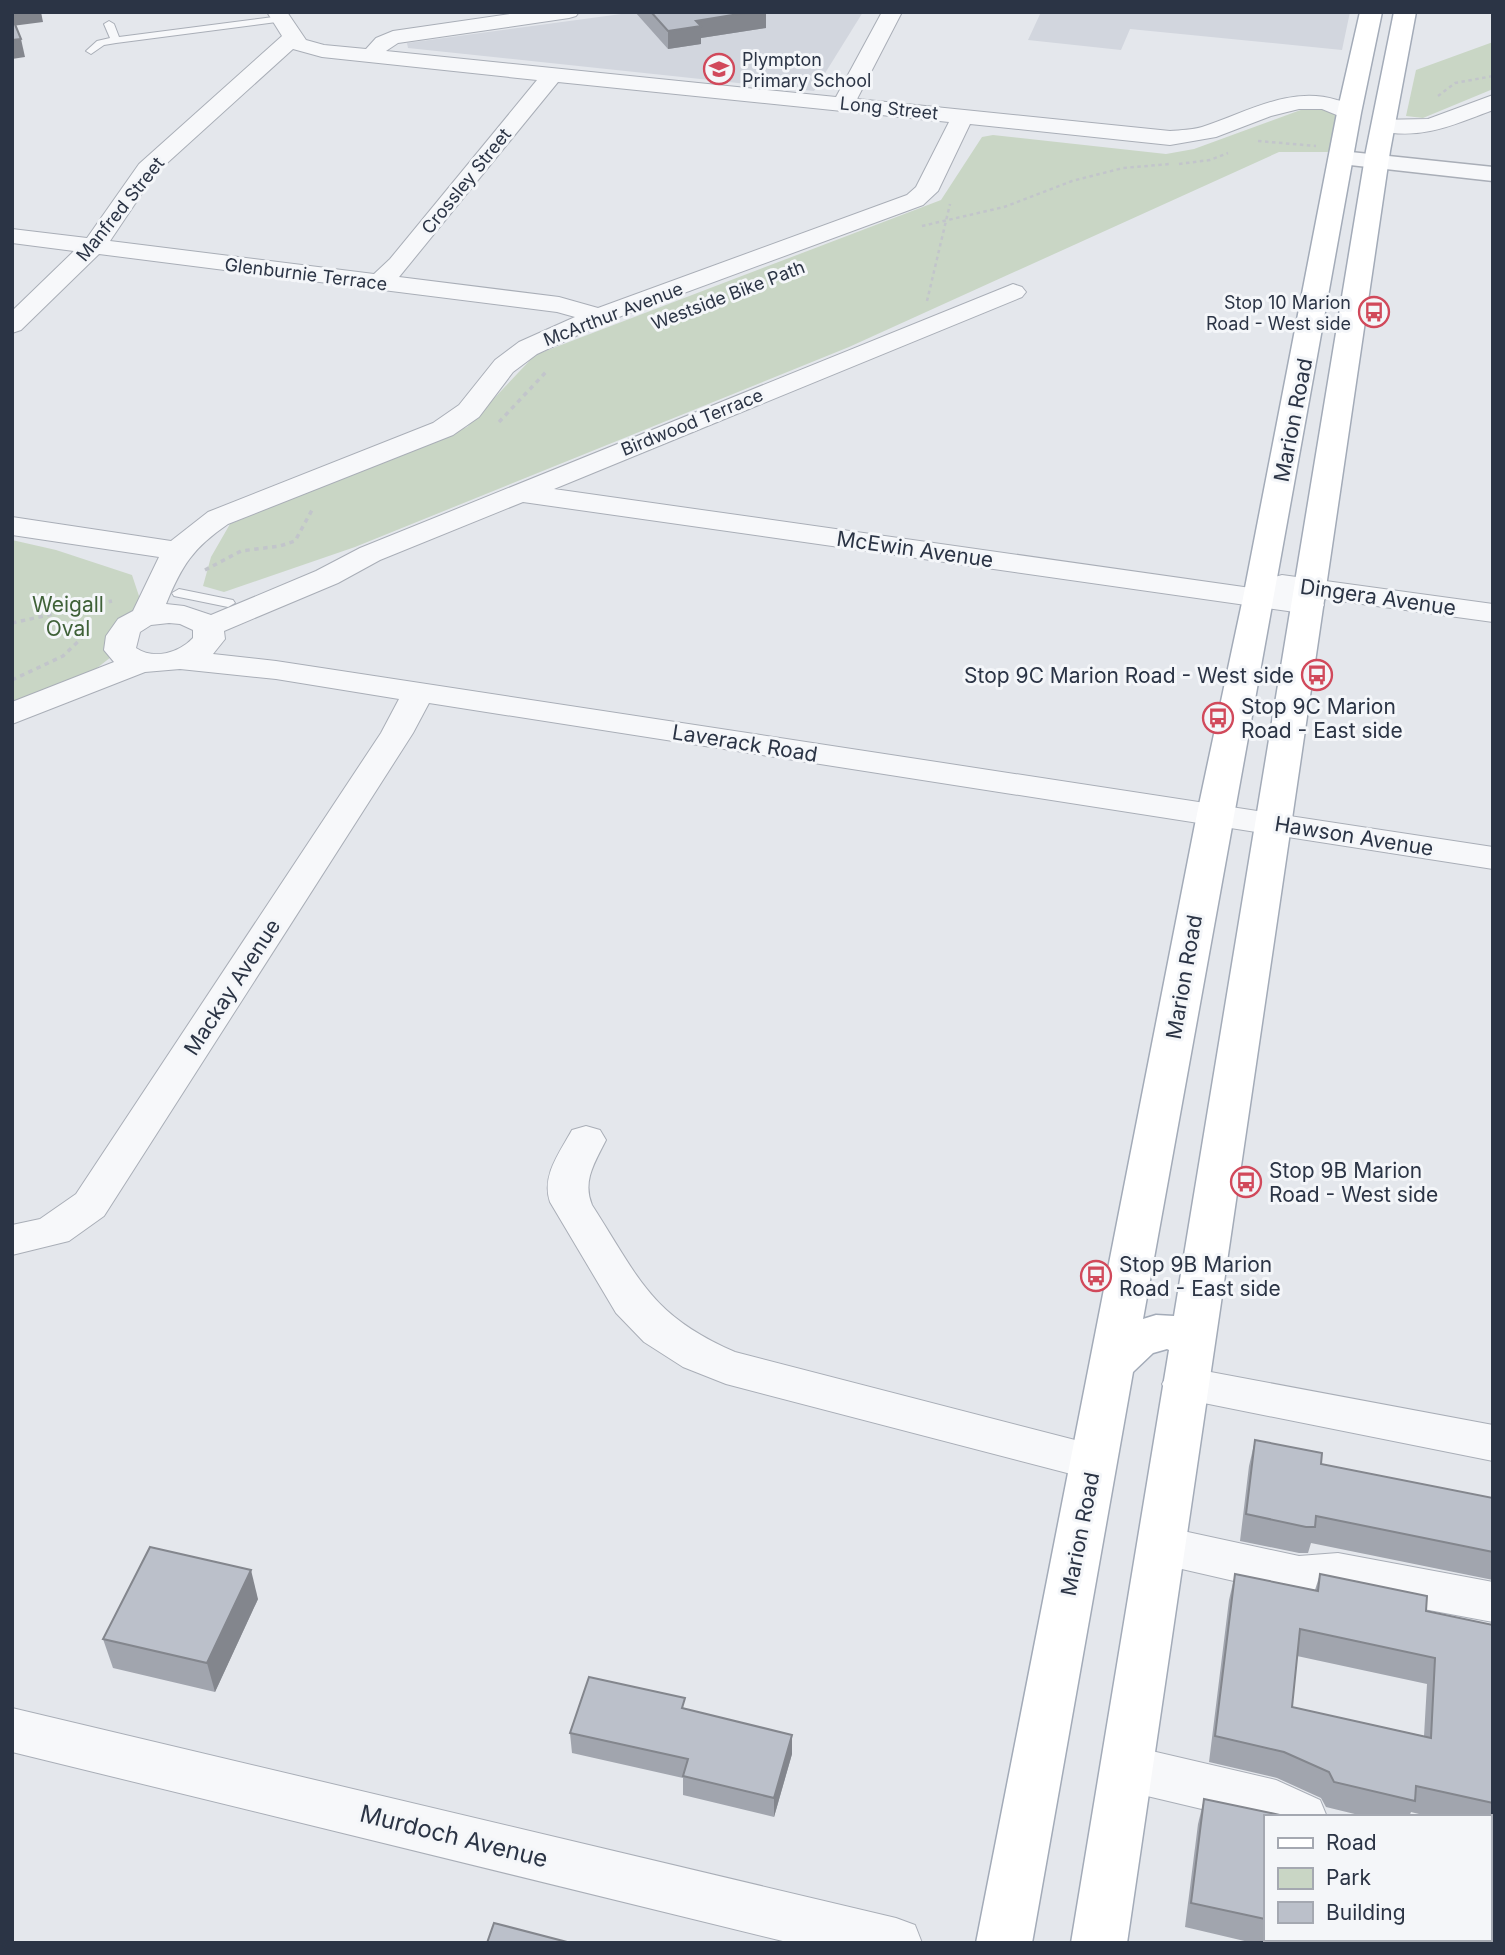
<svg xmlns="http://www.w3.org/2000/svg" width="1505" height="1955" font-family="Inter,sans-serif">
	<rect width="100%" height="100%" fill="#e4e7ec"/>
	<g fill="#d2d6de">
		<path d="M636,12h227l-49,79 -406,-43 -1,-5z"/>
		<path d="M1041,12h309l-8,38 -212,-21 -9,21 -93,-10z"/>
	</g>
	<g fill="#c9d6c5">
		<path d="M1493,42v47l-70,29 -17,-2 10,-46z"/>
		<path d="M1317,104l21,9 -8,39h-51l-430,195 -494,200 -131,45 -21,-6 8,-29 19,-33 237,-97 68,-72 406,-155 41,-63 11,-2 173,19 28,-5z"/>
		<path d="M12,540l44,10 76,25 14,42 -26,33 -55,43 -53,21z"/>
	</g>
	<g fill="none" stroke-linecap="round" stroke-linejoin="round">
		<g stroke="#a9aeb7" stroke-width="2">
			<g id="service">
				<path d="M281,16l5,3 -2,2 -168,22 -12,2 -13,9 -5,-3 11,-10 13,-3 -6,-14 5,-3 5,3 5,13z"/>
				<path d="M179,589l54,11 2,3 -7,4 -54,-11 -2,-3z"/>
			</g>
		</g>
		<g stroke="#a9aeb7" stroke-width="2">
			<g id="minor">
				<path d="M267,12h20l19,28 18,5 42,4 10,-11 17,-7 130,-19h56l-3,4 -7,2 -171,25 -12,8 450,46 46,-85h20l-45,87 313,32c11,-1 22,-1 32,-4 44,-14 88,-42 135,-27 9,2 18,6 23,13l-3,5 -8,2 -27,-11h-23l-28,7 -55,21 -46,8 -200,-21 -32,67 -15,14 -315,116 -71,33 -24,18 -34,45 -26,18 -225,89c-35,24 -46,41 -62,80l18,2 27,9 105,-44 44,-23 653,-264 9,3 4,5 -4,5 -468,192 718,102 -5,-7 4,-6 11,-3 211,29v18l-175,-24 6,7 -4,6 -11,3 -786,-112 -143,58 -42,23 -114,48 1,8 -12,15 63,7 1217,186v22l-1064,-166 -16,30 -309,483 -35,25 -57,14v-30l28,-6 36,-25 305,-461 18,-34 -123,-20 -96,-10 -35,3 -133,52v-22l102,-40 -10,-12 2,-14 12,-17 15,-8 26,-54 -147,-22v-18l159,24 37,-29 225,-89 26,-18 36,-45 24,-18 56,-25 -18,-5 -458,-58 -78,76 -9,3v-22l62,-60 -62,-8v-14l75,9 52,-74 143,-128zM293,49l29,8 215,23 -147,179 -16,15 -264,-33 45,-67zM558,82l391,40 -33,65 -9,8 -309,113 -39,-11 -160,-20zM169,623l11,1 13,6v8c-14,15 -39,22 -57,10l4,-16 11,-7z"/>
				<path d="M1493,95v15c-40,15 -73,31 -117,20l-3,-5 3,-5 52,-1z"/>
				<path d="M586,1126l14,4 6,10c-11,22 -24,41 -14,65 47,73 58,110 143,147l375,97 6,13 -6,13 -16,5 -368,-96 -43,-17 -39,-25 -28,-29 -66,-111c-9,-26 10,-50 22,-72z"/>
				<path d="M1184,1367l309,58v36l-324,-65 -7,-12 7,-12z"/>
				<path d="M1160,1526l139,30 39,-3 155,29v40l-155,-29 -39,3 -139,-32 -16,-5 -7,-14 7,-14z"/>
				<path d="M12,1708l884,210 19,7 7,18h-131l-779,-191z"/>
				<path d="M1126,1745l150,35 44,20 7,17h-62v7l-139,-33 -18,-7 -7,-16 7,-16z"/>
				<path d="M1489,1850l4,1v48l-4,-1z"/>
			</g>
		</g>
		<g stroke="#a9aeb7" stroke-width="3">
			<path id="tertiary" d="M1341,151l152,16v14l-161,-18 -3,-5 3,-5z"/>
		</g>
		<g stroke="#a3abb8" stroke-width="3">
			<path id="primary" d="M1360,12h22l-21,101 -218,1206 13,-4 18,1 192,-1165 28,-139h22l-26,139 -263,1792h-56l98,-593 -2,-1 -14,4 -20,19 -101,571h-56l221,-1129 46,-216 94,-485z"/>
		</g>
		<g stroke="#c2c5cb" stroke-width="2.5" stroke-dasharray="3.5 3.5" stroke-linecap="butt">
			<path d="M1438,96l17,-13 38,-7"/>
			<path d="M1258,141l58,5"/>
			<path d="M1179,164l31,-4 18,-7"/>
			<path d="M922,226l82,-19 68,-26 51,-13 47,-4"/>
			<path d="M927,301l23,-97"/>
		</g>
		<g stroke="#c2c5cb" stroke-width="3.5" stroke-dasharray="4.5 4.5" stroke-linecap="butt">
			<path d="M499,422l47,-50"/>
			<path d="M205,570l36,-19 39,-5 15,-5 17,-31"/>
			<path d="M12,623l100,-22"/>
			<path d="M12,680l51,-24 24,-23"/>
		</g>
		<use href="#service" fill="#f7f8fa" fill-rule="evenodd"/>
		<use href="#minor" fill="#f7f8fa" fill-rule="evenodd"/>
		<use href="#tertiary" fill="#f7f8fa" fill-rule="evenodd"/>
		<use href="#primary" fill="#fff" fill-rule="evenodd"/>
	</g>
	<g fill="#a1a5ae" fill-rule="evenodd">
		<path d="M635,12h131v16l-65,10v6l-33,5z"/>
		<path d="M1255,1440l66,24 172,34v82l-182,-37 -3,10h-9l-59,-12 9,-75z"/>
		<path d="M1235,1574l80,16 5,-16 106,37 67,14v206l-4,-1v-13h-58l-20,-5 -2,5h-42l-41,-10 -5,-9 -44,-20 -68,-16 20,-162zM1297,1656l130,28 -3,52 -132,-29z"/>
		<path d="M258,1599l-43,93 -102,-24 -10,-29z"/>
		<path d="M685,1709l107,26v19l-18,63 -91,-22v-17l-111,-25 -2,-20z"/>
		<path d="M1204,1799l61,18v121l-1,5h-11l-68,-16 13,-103z"/>
		<path d="M1293,1939h196l4,4h-185z"/>
	</g>
	<g fill="#83868d">
		<path d="M12,12h29l2,10 -31,4z"/>
		<path d="M751,12h15v16l-65,10v6l-33,5v-18l28,-10z"/>
		<path d="M21,39l4,18 -13,2v-19z"/>
		<path d="M251,1570l7,29 -43,93 -8,-29z"/>
		<path d="M792,1735v19l-18,63v-19z"/>
	</g>
	<g fill="#bbc0ca" stroke="#83868d" stroke-width="2" fill-rule="evenodd">
		<path d="M651,12h100l-55,9 5,5 -33,5z"/>
		<path d="M12,17l9,22 -9,1z"/>
		<path d="M1255,1440l67,13 -1,11 172,34v54l-177,-36 -1,11h-9l-60,-13z"/>
		<path d="M150,1547l101,23 -44,93 -104,-24z"/>
		<path d="M1235,1574l83,17 2,-17 107,22 -1,15 67,14v178l-77,-17 -1,15 -81,-19 -5,-10 -45,-20 -69,-16zM1300,1629l135,29 -4,80 -139,-31z"/>
		<path d="M589,1677l96,21 -3,10 110,27 -18,63 -91,-22 5,-17 -118,-26z"/>
		<path d="M1204,1799l76,16v2h-15v102l-74,-16z"/>
		<path d="M1489,1888h4v55h-70l-16,-4h82z"/>
		<path d="M494,1923l77,20h-84z"/>
	</g>
	<defs>
		<g id="school-ring" transform="scale(1.575)"><circle r="9.5" fill="#f4f6f9" stroke="#d1495b" stroke-width="1.5"/><path d="M0-5L7-2L0 1L-7-2ZM-4 1L0 2.5L4 1V4Q0 6-4 4Z" fill="#d1495b"/></g>
		<g id="bus-ring" transform="scale(1.575)"><circle r="9.5" fill="#f4f6f9" stroke="#d1495b" stroke-width="1.5"/><path d="M-5-6H5V4H4V6H2V4H-2V6H-4V4H-5ZM-3.5-4V0h7V-4ZM-3.5 1.2v1.5H-2V1.2ZM2 1.2v1.5H3.5V1.2Z" fill="#d1495b"/></g>
	</defs>
	<g fill-rule="evenodd">
		<use href="#school-ring" x="719" y="69"/>
		<use href="#bus-ring" x="1374" y="312"/>
		<use href="#bus-ring" x="1317" y="675"/>
		<use href="#bus-ring" x="1218" y="718"/>
		<use href="#bus-ring" x="1246" y="1182"/>
		<use href="#bus-ring" x="1096" y="1276"/>
	</g>
	<g text-anchor="middle" dominant-baseline="central" stroke-width="6" stroke-linejoin="round" paint-order="stroke">
		<g font-size="18" fill="#2b3445" stroke="#f4f6f9" text-anchor="start">
			<text x="742" y="59">Plympton<tspan x="742" dy="21">Primary School</tspan></text>
			<text x="1351" y="302" text-anchor="end">Stop 10 Marion<tspan x="1351" dy="21">Road - West side</tspan></text>
		</g>
		<g font-size="18" fill="#2b3445" stroke="#f4f6f9">
			<text transform="translate(889 108) rotate(6)">Long Street</text>
			<text transform="translate(466 181) rotate(-51)">Crossley Street</text>
			<text transform="translate(120 209) rotate(-51)">Manfred Street</text>
			<text transform="translate(306 274) rotate(7)">Glenburnie Terrace</text>
			<text transform="translate(728 295) rotate(-21)">Westside Bike Path</text>
			<text transform="translate(613 314) rotate(-21)">McArthur Avenue</text>
			<text transform="translate(692 422) rotate(-22)">Birdwood Terrace</text>
		</g>
		<g font-size="21" fill="#2b3445" stroke="#f4f6f9">
			<text transform="translate(1293 420) rotate(-79)">Marion Road</text>
			<text transform="translate(915 549) rotate(8)">McEwin Avenue</text>
			<text transform="translate(1378 597) rotate(8)">Dingera Avenue</text>
			<text transform="translate(745 743) rotate(9)">Laverack Road</text>
			<text transform="translate(1354 836) rotate(9)">Hawson Avenue</text>
			<text transform="translate(1184 977) rotate(-80)">Marion Road</text>
			<text transform="translate(232 987) rotate(-57)">Mackay Avenue</text>
			<text transform="translate(1080 1534) rotate(-79)">Marion Road</text>
		</g>
		<g font-size="21" fill="#3f6138" stroke="#f4f6f9">
			<text x="68" y="604">Weigall<tspan x="68" dy="24">Oval</tspan></text>
		</g>
		<g font-size="21" fill="#2b3445" stroke="#f4f6f9" text-anchor="start">
			<text x="1294" y="675" text-anchor="end">Stop 9C Marion Road - West side</text>
			<text x="1241" y="706">Stop 9C Marion<tspan x="1241" dy="24">Road - East side</tspan></text>
			<text x="1269" y="1170">Stop 9B Marion<tspan x="1269" dy="24">Road - West side</tspan></text>
			<text x="1119" y="1264">Stop 9B Marion<tspan x="1119" dy="24">Road - East side</tspan></text>
		</g>
		<g font-size="24" fill="#2b3445" stroke="#f4f6f9">
			<text transform="translate(454 1836) rotate(14)">Murdoch Avenue</text>
		</g>
	</g>
	<rect width="1505" height="1955" fill="none" stroke="#2b3445" stroke-width="28"/>
	<rect x="1264" y="1815" width="228" height="126" fill="#f4f6f9" stroke="#a4a8b1" stroke-width="2"/>
	<rect x="1278" y="1838" width="35" height="10" fill="#ffffff" stroke="#a4a8b1" stroke-width="2"/>
	<text x="1326" y="1850" font-size="21" fill="#2b3445">Road</text>
	<rect x="1278" y="1868" width="35" height="21" fill="#c9d6c5" stroke="#a4a8b1" stroke-width="2"/>
	<text x="1326" y="1885" font-size="21" fill="#2b3445">Park</text>
	<rect x="1278" y="1902" width="35" height="21" fill="#bbc0ca" stroke="#a4a8b1" stroke-width="2"/>
	<text x="1326" y="1920" font-size="21" fill="#2b3445">Building</text>
</svg>
